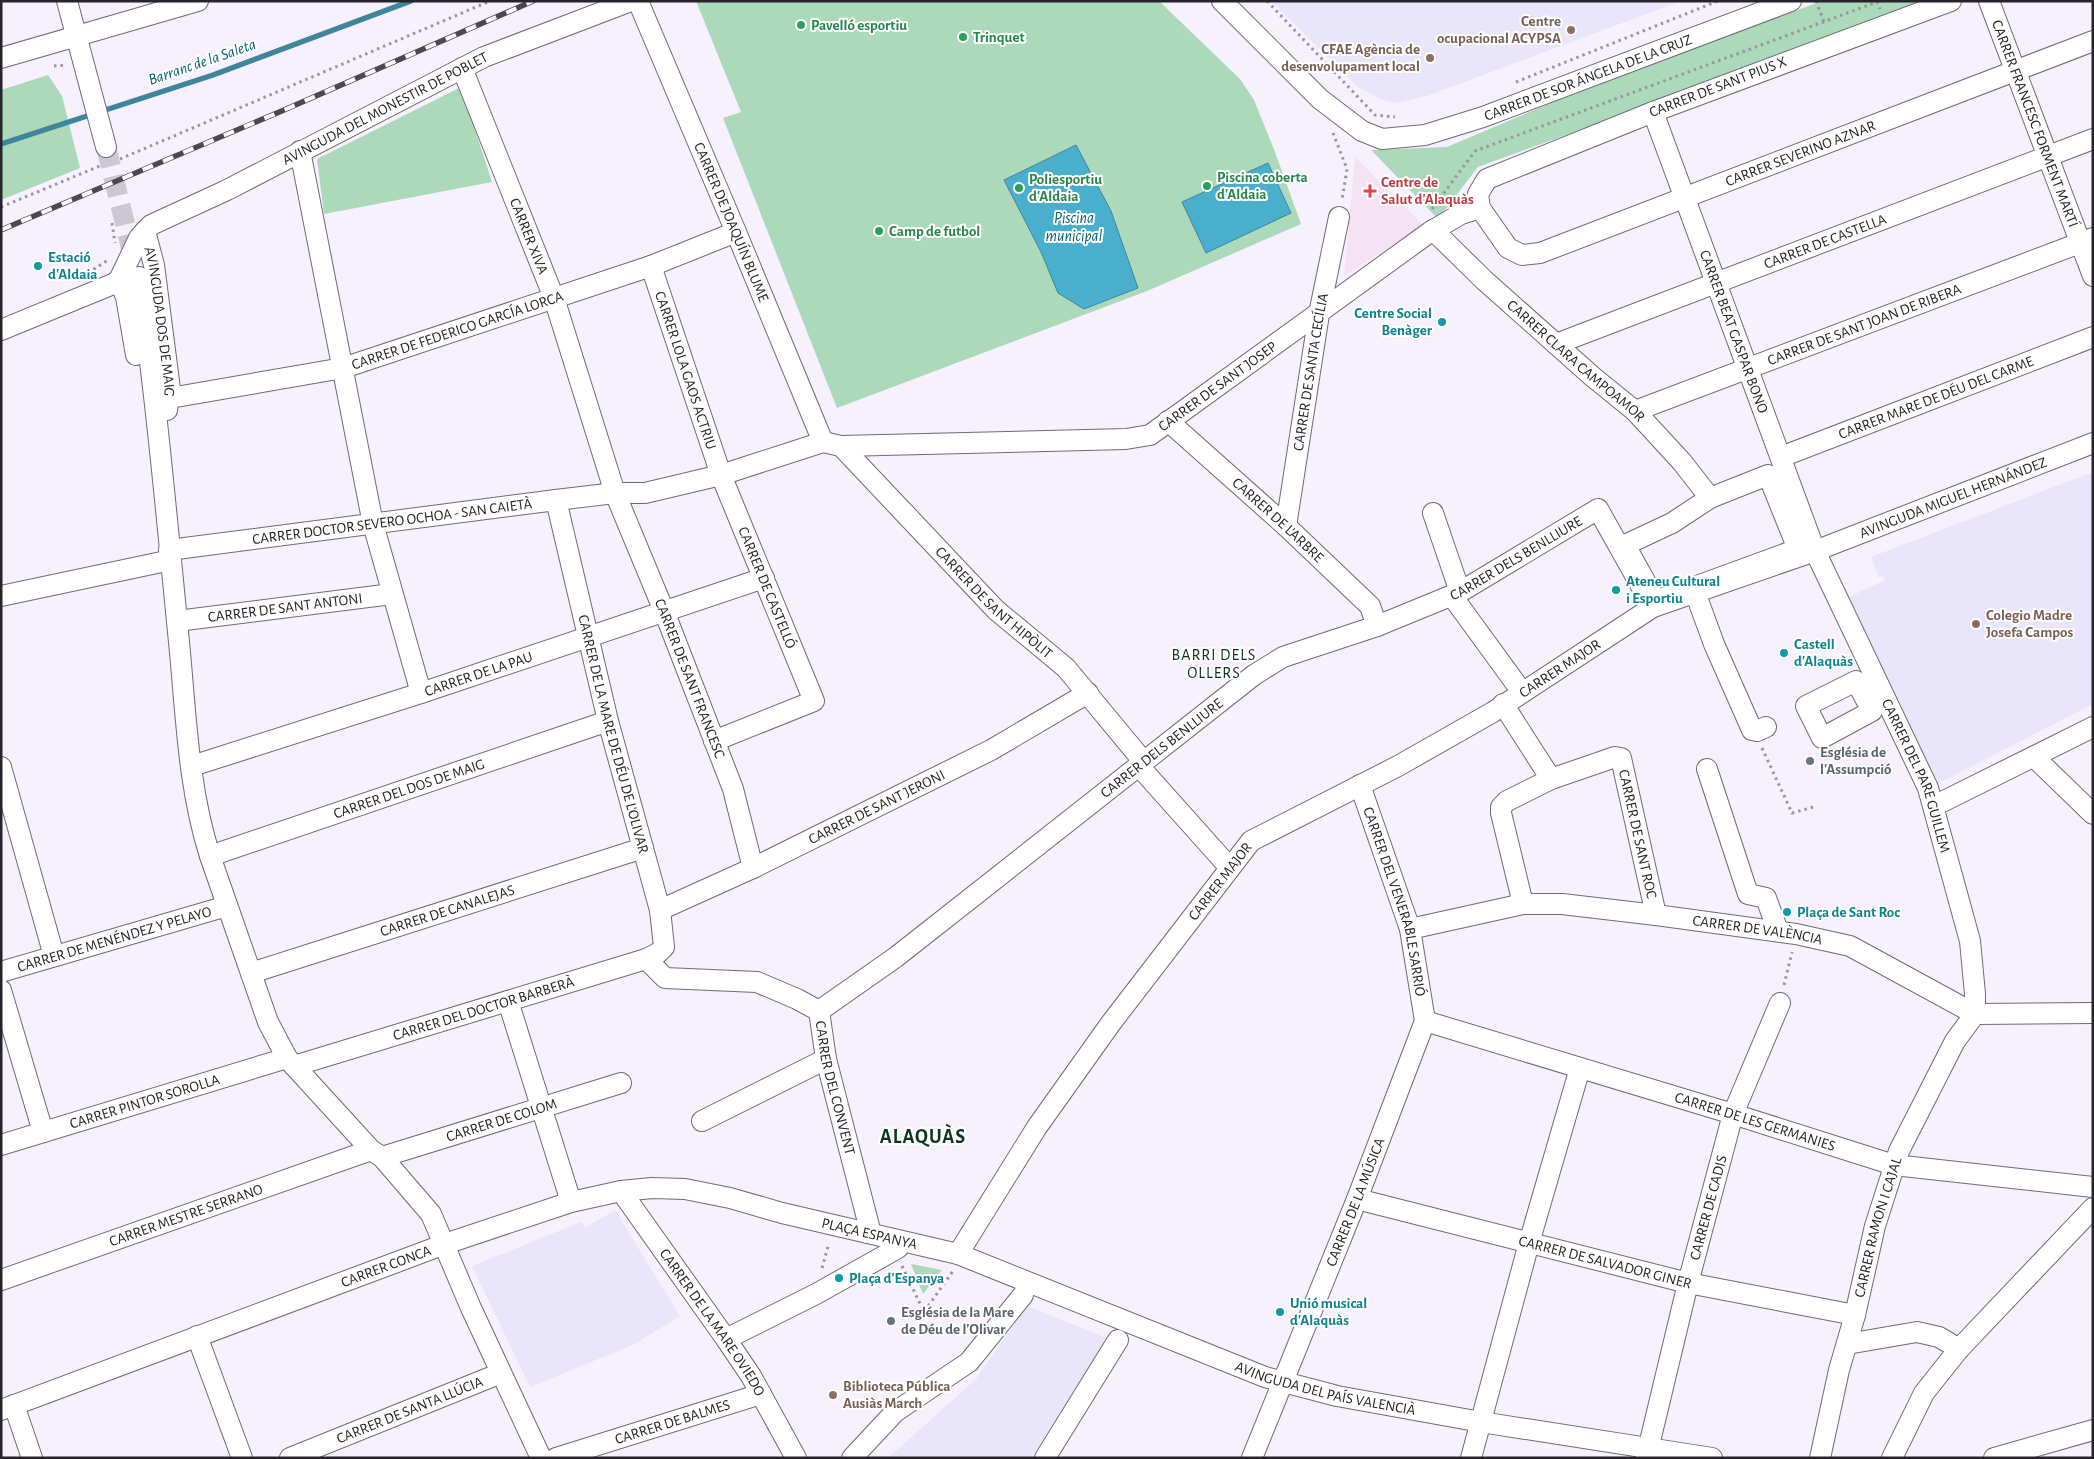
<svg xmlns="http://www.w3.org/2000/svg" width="2094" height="1459" font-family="'Alegreya Sans',sans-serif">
	<rect width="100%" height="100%" fill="#f6f1fd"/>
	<g fill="#e9e6fc">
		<path d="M1271,1h410l-254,95 -30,7 -17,-4 -22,-12z"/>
		<path d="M2093,472v232l-156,80 -90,-186 38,-18 -2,-5 -4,2 -8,-20z"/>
		<path d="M615,1210l65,106 -45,28 -105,43 -58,-121 109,-44 4,6z"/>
		<path d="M1027,1306l80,32 -76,120h-143l88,-79z"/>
	</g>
	<path fill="#f5e3f4" d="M1355,157l68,68 -79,51z"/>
	<g fill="#abd9ba">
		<path d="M696,1h463l81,78 14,21 21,52 26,72 -154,67 -310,117 -114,-290 18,-6z"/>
		<path d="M1822,1h113l-457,166 -40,52 -67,-69 76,-3 139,-59z"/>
		<path d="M48,75l14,21 18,72 -79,32v-110z"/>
		<path d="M461,87l31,95 -168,32 -7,-55z"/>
		<path d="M911,1264l31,6 -19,24z"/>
	</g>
	<g fill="#4aafcc" stroke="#3f859b">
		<path d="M1076,145l35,66 27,77 -54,21 -26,-16 -17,-41 -37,-72z"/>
		<path d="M1268,163l23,50 -85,40 -24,-51z"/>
	</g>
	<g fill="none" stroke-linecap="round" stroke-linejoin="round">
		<path stroke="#3f859b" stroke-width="5.5" d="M1,144l212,-69 198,-74"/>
		<path stroke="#ccc8d3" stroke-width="20" stroke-dasharray="20 10" stroke-linecap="butt" d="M106,147l29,117"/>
		<g stroke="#6f6879" stroke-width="22">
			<g id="minor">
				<path d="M67,1l39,146"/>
				<path id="s1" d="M638,1l98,231 87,210"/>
				<path id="s2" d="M1222,1l98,98 42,32 20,8 43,-4 58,-18 308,-116"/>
				<path id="s3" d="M1951,1l-298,111 -166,67 -9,15 2,14 28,40 14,7 18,-2 553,-212"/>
				<path id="s4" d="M1989,1l104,275"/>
				<path d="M1,58l197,-57"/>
				<path id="s5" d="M462,68l92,230 61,195 49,118 69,178 20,79"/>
				<path id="s6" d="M1653,112l162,439 113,237 42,153 5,53v20"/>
				<path d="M300,151l73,373 48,169"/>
				<path id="s7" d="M1433,230l51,50 109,97 42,34 47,51 28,36"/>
				<path id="s8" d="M145,231l9,34 16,124 -3,21"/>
				<path id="s9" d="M651,266l70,209 93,226 -100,40"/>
				<path d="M139,277c17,121 28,243 40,365 7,71 9,146 31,214l58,166 19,36 84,92 11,7 49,57 40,94 70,150"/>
				<path d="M119,280l7,17 10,58"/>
				<path id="s10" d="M1,330l112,-46 6,-4 20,-42 12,-13 76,-35 257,-133 147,-56"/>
				<path id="s11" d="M1556,344l537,-205"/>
				<path id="s12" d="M170,398l173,-30 308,-102 85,-34"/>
				<path id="s13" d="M1635,411l458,-173"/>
				<path id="s14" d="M1168,421l118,105 84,80 7,20"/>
				<path id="s15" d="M841,446l155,164 70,58 77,93"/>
				<path id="s16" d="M1781,457l312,-120"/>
				<path d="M1768,475l30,74 -142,52 -31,-56 47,-22 38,-25z"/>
				<path id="s17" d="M556,500l52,221 52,189 4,37 -6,6 -12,6"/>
				<path d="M1433,513l27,79"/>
				<path id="s18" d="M1286,526l33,-212 20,-97"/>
				<path id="s19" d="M169,550l387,-50 59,-7h30l76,-18 102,-33 18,4 285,-7 24,-4 280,-203 31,-18 19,-6"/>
				<path d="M1695,592l19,52 38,86 5,1 9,-4"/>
				<path d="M1,596l170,-36"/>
				<path d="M1452,596l70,96"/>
				<path id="s20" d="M177,621l215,-27"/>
				<path d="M1856,681l16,30 -50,27 -16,-32z"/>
				<path d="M1503,704l48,75"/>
				<path d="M2034,757l59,57"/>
				<path d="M1138,765l92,103"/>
				<path id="s21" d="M192,766l229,-73 343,-115"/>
				<path d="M1,767l53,189"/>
				<path d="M1707,769l41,125 18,4 12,33"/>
				<path id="s22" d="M1360,785l50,144 15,92"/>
				<path d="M1934,806l159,-79"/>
				<path id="s23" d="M210,856l398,-135"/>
				<path id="s24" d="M1523,904l-22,-91v-6l6,-6 44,-22 64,-22 6,1 35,157"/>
				<path id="s25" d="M660,910l93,-42 238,-118 97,-57"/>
				<path id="s26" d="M1410,929l113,-25h39l94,11 140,19 54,12 125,68 118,-1"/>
				<path id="s27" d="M1,972l226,-66"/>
				<path id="s28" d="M251,973l392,-125"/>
				<path d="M1,990l42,142"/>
				<path d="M508,1001l63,201"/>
				<path id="s29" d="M819,1011l77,-54 358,-282 29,-18 94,-31 83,-34 138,-83 55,98"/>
				<path id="s30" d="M1425,1021l308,93 161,51 199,22"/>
				<path id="s31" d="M294,1066l352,-107 19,19 92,4 40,17 22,12 7,48 43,167 -1,7"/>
				<path d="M702,1121l124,-62"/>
				<path id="s32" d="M1,1145l286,-87"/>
				<path id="s33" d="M382,1157l239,-74"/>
				<path id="s34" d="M621,1191l105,148 25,37 45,82"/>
				<path id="s35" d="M1357,1199l331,84 167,32"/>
				<path id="s36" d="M958,1254l79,-127 74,-104 140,-182 147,-75 95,-54 160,-105 162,-56 278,-108"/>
				<path id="s37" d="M1,1280l370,-130"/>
				<path d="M197,1336l45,122"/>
				<path d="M726,1339l90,-45 82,-46"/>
				<path d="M1847,1344l70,-12 22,5 20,12"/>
				<path d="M14,1405l18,53"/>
				<path id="s38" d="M1,1410l444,-166 126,-42 50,-11 31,-3 33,1 45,9 52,15 176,41 307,123 72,19 144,26 231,36"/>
				<path id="s39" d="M290,1458l211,-85"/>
				<path id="s40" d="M556,1458l205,-64"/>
				<path d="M852,1458l43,-46 74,-50 54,-67"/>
				<path d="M1045,1458l73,-118"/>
				<path id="s41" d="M1252,1458l105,-259 68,-178"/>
				<path d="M1471,1458l58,-215 51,-175"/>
				<path id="s42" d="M1646,1458l42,-175 45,-169 47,-111"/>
				<path id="s43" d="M1820,1458l19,-88 16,-55 20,-89 24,-75 56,-110 20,-27"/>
				<path d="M1892,1458l32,-65 35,-44 134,-141"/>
				<path d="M1994,1458l99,-28"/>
			</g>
		</g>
		<g stroke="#99959f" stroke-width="3" stroke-dasharray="2.5 4" stroke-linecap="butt">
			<path d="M1267,1l108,114 20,2"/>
			<path d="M1816,1l8,21"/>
			<path d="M54,66l13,-1"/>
			<path d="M1516,82l202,-81"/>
			<path d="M1333,133l14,36 -5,31"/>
			<path d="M120,159l370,-158"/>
			<path d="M1,207l101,-42"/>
			<path d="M1432,209l43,-58 402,-149 3,7"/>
			<path d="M112,223l3,20"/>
			<path d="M88,273l20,-13"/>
			<path d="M1762,748l30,65 25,-7"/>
			<path d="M1784,985l8,-33"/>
			<path d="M902,1266l22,46 29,-41"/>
			<path d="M822,1268l7,-25"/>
		</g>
		<use href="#minor" stroke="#fff" stroke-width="20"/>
		<g stroke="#4c4850" stroke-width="5.5">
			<path id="rail" d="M1,230l283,-120 249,-109"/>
		</g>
		<use href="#rail" stroke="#fff" stroke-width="4" stroke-dasharray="11" stroke-linecap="butt"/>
	</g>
	<g fill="#2e9e5b" stroke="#fff" stroke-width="2">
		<circle cx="801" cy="25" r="5"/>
		<circle cx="963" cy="37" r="5"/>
		<circle cx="1207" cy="186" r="5"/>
		<circle cx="1019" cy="188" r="5"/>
		<circle cx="879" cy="231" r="5"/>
	</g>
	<g fill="#8d6e63" stroke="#fff" stroke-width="2">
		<circle cx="1571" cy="30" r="5"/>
		<circle cx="1430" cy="58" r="5"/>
		<circle cx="1976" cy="624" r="5"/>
		<circle cx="833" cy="1395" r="5"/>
	</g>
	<path fill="#e0444e" stroke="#fff" stroke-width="2" d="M1367.5 183.5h5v5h5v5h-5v5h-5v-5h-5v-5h5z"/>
	<g fill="#0f9aa8" stroke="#fff" stroke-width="2">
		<circle cx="38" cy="266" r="5"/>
		<circle cx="1442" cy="322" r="5"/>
		<circle cx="1616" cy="590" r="5"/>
		<circle cx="1784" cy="653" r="5"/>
		<circle cx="1787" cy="912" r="5"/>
		<circle cx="839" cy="1278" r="5"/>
		<circle cx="1280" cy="1312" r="5"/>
	</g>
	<g fill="#6b7280" stroke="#fff" stroke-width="2">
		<circle cx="1810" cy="761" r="5"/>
		<circle cx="891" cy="1321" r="5"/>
	</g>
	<g text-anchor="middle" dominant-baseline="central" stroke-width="4" stroke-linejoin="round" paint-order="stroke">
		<g font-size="15" font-weight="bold" fill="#785e54" stroke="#fff" text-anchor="end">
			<text x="1561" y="21">Centre<tspan x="1561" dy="17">ocupacional ACYPSA</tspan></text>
			<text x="1420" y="49">CFAE Agència de<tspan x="1420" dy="17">desenvolupament local</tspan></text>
			<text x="1986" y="615" text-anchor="start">Colegio Madre<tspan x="1986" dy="17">Josefa Campos</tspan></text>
			<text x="843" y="1386" text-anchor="start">Biblioteca Pública<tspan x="843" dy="17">Ausiàs March</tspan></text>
		</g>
		<g font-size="15" font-weight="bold" fill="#27864d" stroke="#fff" text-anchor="start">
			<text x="811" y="25">Pavelló esportiu</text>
			<text x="973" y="37">Trinquet</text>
			<text x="1217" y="177">Piscina coberta<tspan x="1217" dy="17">d'Aldaia</tspan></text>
			<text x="1029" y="179">Poliesportiu<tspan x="1029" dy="17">d'Aldaia</tspan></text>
			<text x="889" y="231">Camp de futbol</text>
		</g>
		<g font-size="15" fill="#26232a" stroke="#fff">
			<text stroke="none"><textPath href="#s2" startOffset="429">CARRER DE SOR ÁNGELA DE LA CRUZ</textPath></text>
			<text transform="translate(1718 87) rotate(-21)">CARRER DE SANT PIUS X</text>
			<text stroke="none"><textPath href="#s10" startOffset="454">AVINGUDA DEL MONESTIR DE POBLET</textPath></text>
			<text stroke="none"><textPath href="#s4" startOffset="131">CARRER FRANCESC FORMENT MARTÍ</textPath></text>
			<text stroke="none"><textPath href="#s3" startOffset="890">CARRER SEVERINO AZNAR</textPath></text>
			<text stroke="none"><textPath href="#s1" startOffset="240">CARRER DE JOAQUÍN BLUME</textPath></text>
			<text stroke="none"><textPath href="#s5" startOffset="181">CARRER XIVA</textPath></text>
			<text stroke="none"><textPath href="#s11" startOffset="288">CARRER DE CASTELLA</textPath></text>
			<text stroke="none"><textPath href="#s8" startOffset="92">AVINGUDA DOS DE MAIG</textPath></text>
			<text stroke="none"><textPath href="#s13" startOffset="245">CARRER DE SANT JOAN DE RIBERA</textPath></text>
			<text stroke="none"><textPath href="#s12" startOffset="296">CARRER DE FEDERICO GARCÍA LORCA</textPath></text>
			<text stroke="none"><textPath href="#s6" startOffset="234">CARRER BEAT GASPAR BONO</textPath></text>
			<text stroke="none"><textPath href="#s7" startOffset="194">CARRER CLARA CAMPOAMOR</textPath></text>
			<text stroke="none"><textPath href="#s9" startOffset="110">CARRER LOLA GAOS ACTRIU</textPath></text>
			<text stroke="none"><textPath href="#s18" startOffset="156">CARRER DE SANTA CECÍLIA</textPath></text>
			<text stroke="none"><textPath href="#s19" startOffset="1076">CARRER DE SANT JOSEP</textPath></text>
			<text stroke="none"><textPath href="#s16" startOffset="166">CARRER MARE DE DÉU DEL CARME</textPath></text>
			<text stroke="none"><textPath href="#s36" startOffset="1292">AVINGUDA MIGUEL HERNÁNDEZ</textPath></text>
			<text stroke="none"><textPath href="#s14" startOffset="148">CARRER DE L'ARBRE</textPath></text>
			<text stroke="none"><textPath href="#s19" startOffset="225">CARRER DOCTOR SEVERO OCHOA - SAN CAIETÀ</textPath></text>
			<text stroke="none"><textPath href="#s29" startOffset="838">CARRER DELS BENLLIURE</textPath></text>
			<text stroke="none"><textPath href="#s9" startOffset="342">CARRER DE CASTELLÓ</textPath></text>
			<text stroke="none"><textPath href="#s15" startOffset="219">CARRER DE SANT HIPÒLIT</textPath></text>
			<text stroke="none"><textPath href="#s20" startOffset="109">CARRER DE SANT ANTONI</textPath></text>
			<text stroke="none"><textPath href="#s36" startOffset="861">CARRER MAJOR</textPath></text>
			<text stroke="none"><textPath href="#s21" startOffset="301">CARRER DE LA PAU</textPath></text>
			<text stroke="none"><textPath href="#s5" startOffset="652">CARRER DE SANT FRANCESC</textPath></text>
			<text stroke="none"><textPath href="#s17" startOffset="241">CARRER DE LA MARE DE DÉU DE L'OLIVAR</textPath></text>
			<text stroke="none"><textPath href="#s29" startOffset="432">CARRER DELS BENLLIURE</textPath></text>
			<text stroke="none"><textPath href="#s6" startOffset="715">CARRER DEL PARE GUILLEM</textPath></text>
			<text stroke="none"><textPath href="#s23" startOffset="210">CARRER DEL DOS DE MAIG</textPath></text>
			<text stroke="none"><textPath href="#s25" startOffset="240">CARRER DE SANT JERONI</textPath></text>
			<text stroke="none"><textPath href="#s24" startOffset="309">CARRER DE SANT ROC</textPath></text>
			<text stroke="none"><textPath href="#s36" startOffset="456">CARRER MAJOR</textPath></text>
			<text stroke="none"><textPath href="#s22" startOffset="122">CARRER DEL VENERABLE SARRIÓ</textPath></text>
			<text stroke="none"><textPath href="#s28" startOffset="206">CARRER DE CANALEJAS</textPath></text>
			<text stroke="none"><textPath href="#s26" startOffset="352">CARRER DE VALÈNCIA</textPath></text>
			<text stroke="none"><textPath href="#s27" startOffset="118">CARRER DE MENÉNDEZ Y PELAYO</textPath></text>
			<text stroke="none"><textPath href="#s31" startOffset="198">CARRER DEL DOCTOR BARBERÀ</textPath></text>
			<text stroke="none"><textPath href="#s31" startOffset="634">CARRER DEL CONVENT</textPath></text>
			<text stroke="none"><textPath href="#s32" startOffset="150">CARRER PINTOR SOROLLA</textPath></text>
			<text stroke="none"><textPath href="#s33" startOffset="125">CARRER DE COLOM</textPath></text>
			<text stroke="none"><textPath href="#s30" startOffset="345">CARRER DE LES GERMANIES</textPath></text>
			<text stroke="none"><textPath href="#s41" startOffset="276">CARRER DE LA MÚSICA</textPath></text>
			<text stroke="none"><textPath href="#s42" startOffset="258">CARRER DE CADIS</textPath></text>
			<text stroke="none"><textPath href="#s37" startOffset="196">CARRER MESTRE SERRANO</textPath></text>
			<text stroke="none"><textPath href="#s43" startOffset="238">CARRER RAMON I CAJAL</textPath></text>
			<text stroke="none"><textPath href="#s38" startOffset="912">PLAÇA ESPANYA</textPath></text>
			<text stroke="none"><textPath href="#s35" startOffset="256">CARRER DE SALVADOR GINER</textPath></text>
			<text stroke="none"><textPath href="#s38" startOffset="411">CARRER CONCA</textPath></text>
			<text stroke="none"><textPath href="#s34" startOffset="160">CARRER DE LA MARE OVIEDO</textPath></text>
			<text stroke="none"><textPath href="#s38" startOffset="1395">AVINGUDA DEL PAÍS VALENCIÀ</textPath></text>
			<text stroke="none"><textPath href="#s39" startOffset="129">CARRER DE SANTA LLÚCIA</textPath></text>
			<text stroke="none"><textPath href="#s40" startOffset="122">CARRER DE BALMES</textPath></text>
		</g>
		<g font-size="15" font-weight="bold" fill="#be3a42" stroke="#fff" text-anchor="start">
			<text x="1381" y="182">Centre de<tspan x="1381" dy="17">Salut d'Alaquàs</tspan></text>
		</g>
		<g font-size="15" font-weight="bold" fill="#0d838f" stroke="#fff" text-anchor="start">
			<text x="48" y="257">Estació<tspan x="48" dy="17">d'Aldaia</tspan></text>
			<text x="1432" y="313" text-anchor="end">Centre Social<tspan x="1432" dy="17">Benàger</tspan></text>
			<text x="1626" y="581">Ateneu Cultural<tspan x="1626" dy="17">i Esportiu</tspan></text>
			<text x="1794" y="644">Castell<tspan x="1794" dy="17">d'Alaquàs</tspan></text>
			<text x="1797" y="912">Plaça de Sant Roc</text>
			<text x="849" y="1278">Plaça d'Espanya</text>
			<text x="1290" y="1303">Unió musical<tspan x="1290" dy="17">d'Alaquàs</tspan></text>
		</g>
		<g font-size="15" font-weight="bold" fill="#5b616d" stroke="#fff" text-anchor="start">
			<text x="1820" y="752">Església de<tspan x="1820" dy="17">l'Assumpció</tspan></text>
			<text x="901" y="1312">Església de la Mare<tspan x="901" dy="17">de Déu de l'Olivar</tspan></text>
		</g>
		<g font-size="16" font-style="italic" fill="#055d71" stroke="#fff">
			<text transform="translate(202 62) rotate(-19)">Barranc de la Saleta</text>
			<text x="1074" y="218">Piscina<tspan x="1074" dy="18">municipal</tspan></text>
		</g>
		<g font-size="16" letter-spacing="1" fill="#0e341e" stroke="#fff">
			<text x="1214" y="655">BARRI DELS<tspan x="1214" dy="18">OLLERS</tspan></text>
		</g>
		<g font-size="20" font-weight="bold" letter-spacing="1" fill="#0e341e" stroke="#fff">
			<text x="923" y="1137">ALAQUÀS</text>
		</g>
	</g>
	<rect width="2094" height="1459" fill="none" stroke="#26232a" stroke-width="5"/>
</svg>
